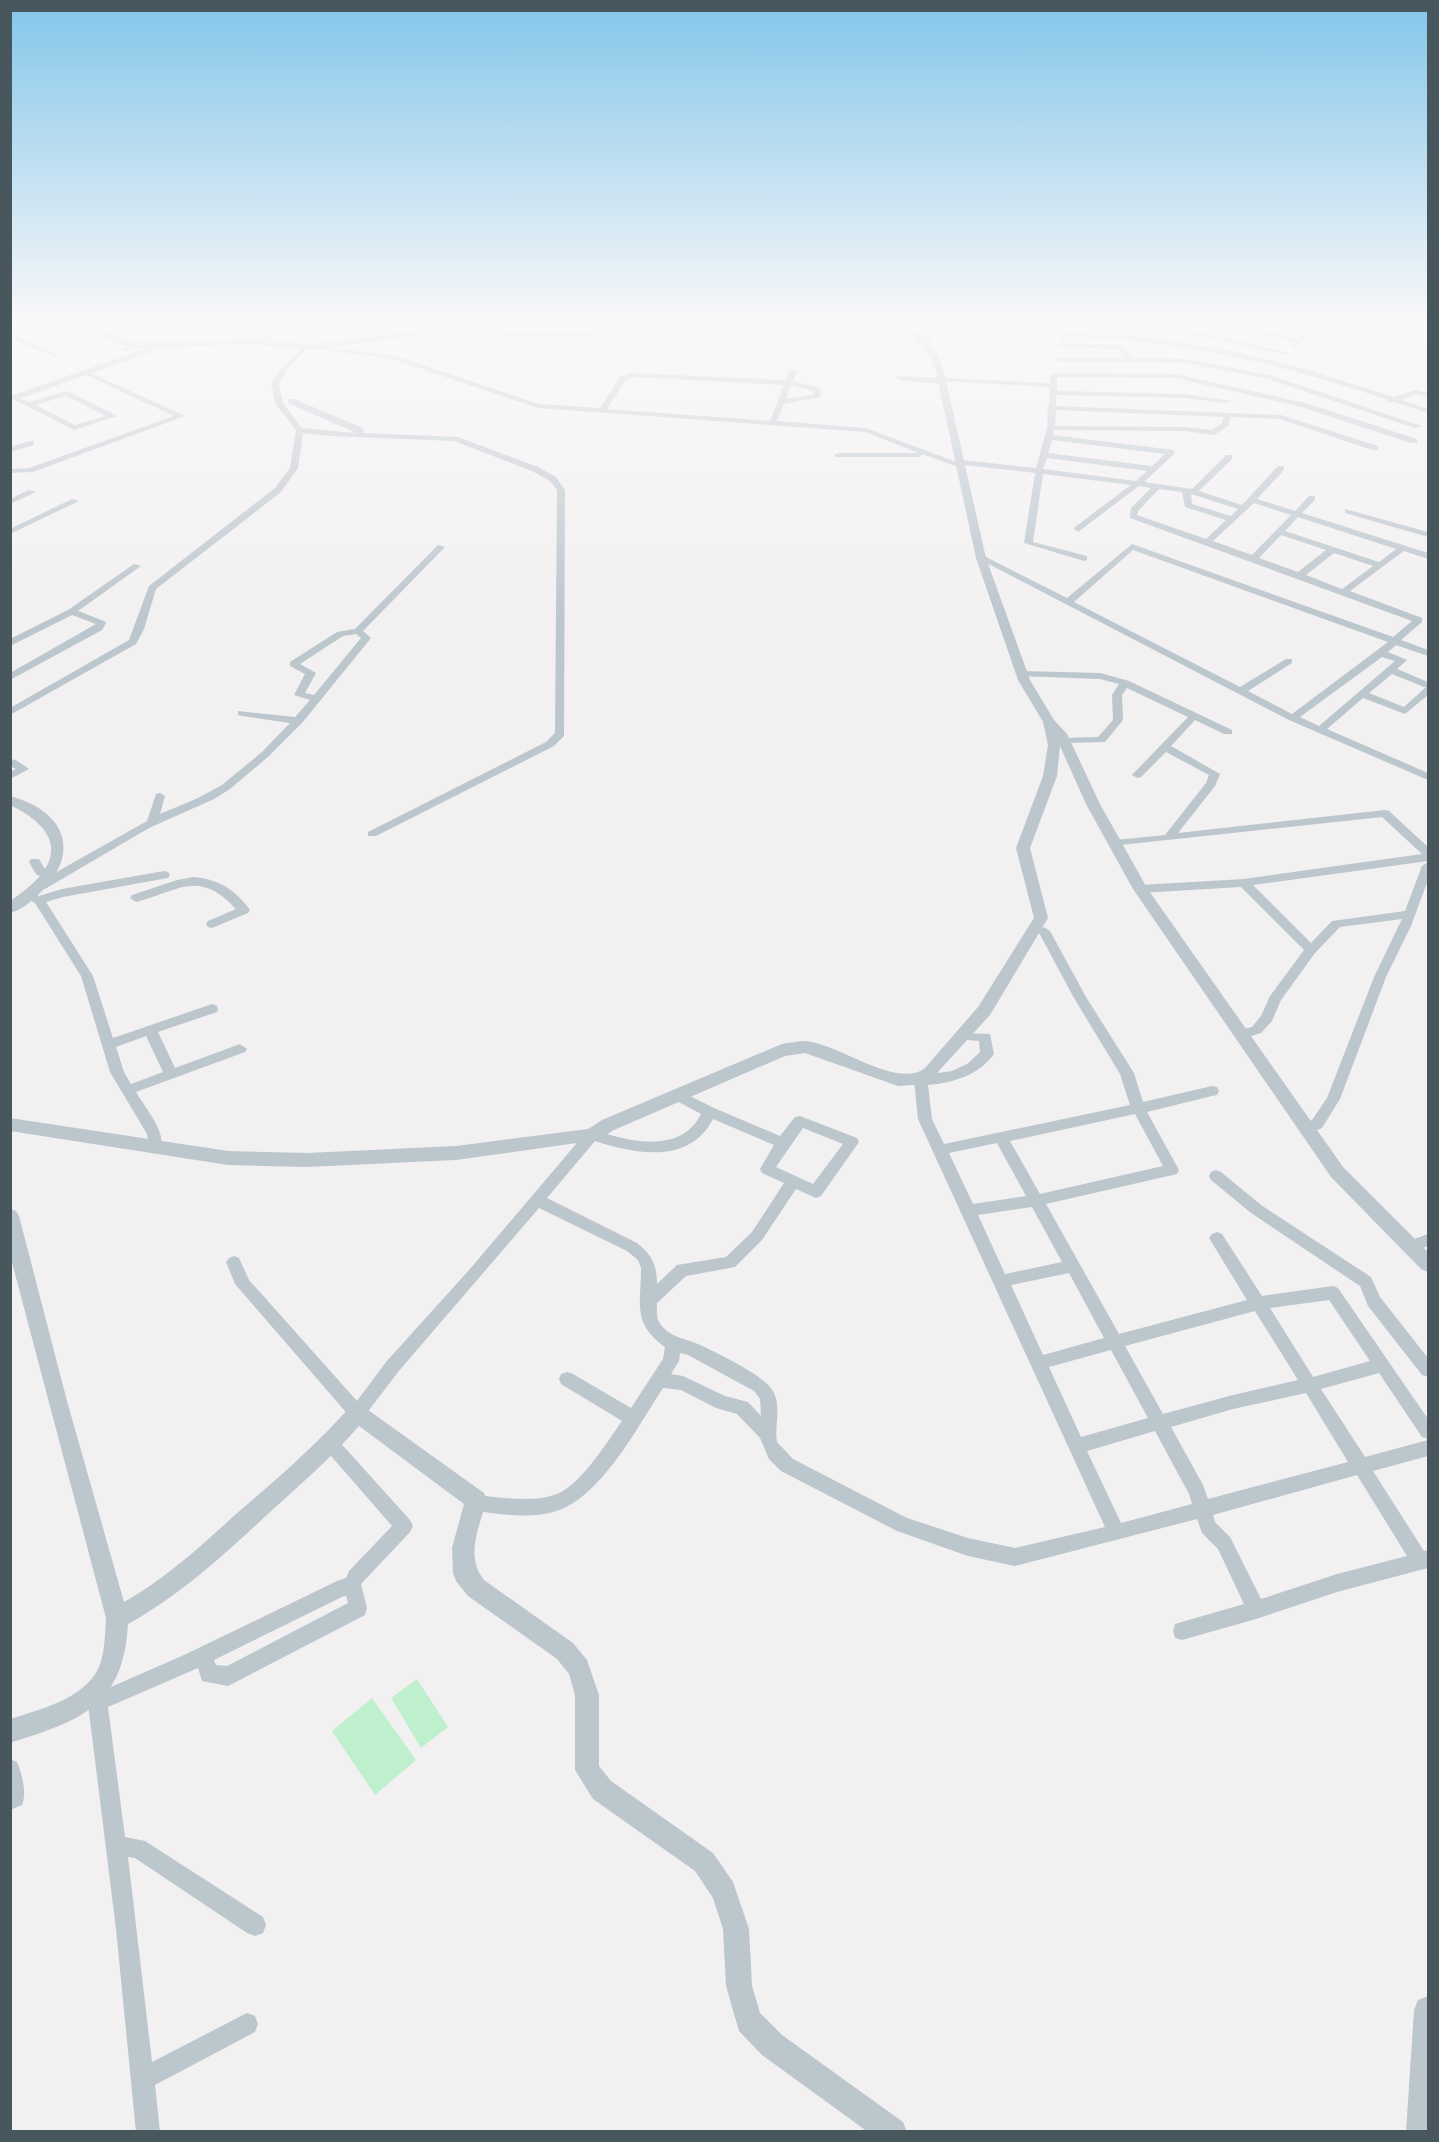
<svg xmlns="http://www.w3.org/2000/svg" width="1439" height="2142" font-family="Rubik,sans-serif">
	<rect width="100%" height="100%" fill="#f3f0f1"/>
	<g fill="#bff0ce">
		<path d="M417,1679l31,48 -27,21 -30,-50z"/>
		<path d="M372,1698l44,62 -41,35 -43,-64z"/>
	</g>
	<g fill="none" stroke-linecap="round" stroke-linejoin="round">
		<g fill="#bcc6cd" fill-rule="evenodd">
			<path d="M22,319h11l-23,8v-4z"/>
			<path d="M261,319h6c3,9 8,20 -2,26l-3,-2 3,-8z"/>
			<path d="M450,319h6l4,10h-4z"/>
			<path d="M939,319h6c-6,10 -12,22 -24,22v-2l10,-8z"/>
			<path d="M1064,319h6l-3,14 77,4 79,12 75,18 96,30 22,-7 12,3v4l-12,-3 -15,6 27,9v4l-34,-11 -6,1v-3c-107,-36 -209,-61 -322,-63l-2,5h-4z"/>
			<path d="M1101,319h16l91,15 82,19 -3,2 -79,-17z"/>
			<path d="M1260,319h12l38,9 9,-9h7l-33,30 -3,-2 5,-5 -74,-18 3,-2 74,17 9,-8z"/>
			<path d="M10,333l49,22 1,1 -5,1 -45,-19z"/>
			<path d="M141,342l5,1 -22,8 -5,-1z"/>
			<path d="M1060,344l62,1 3,2 6,11 55,1 83,16 153,51 -7,2 -147,-49 -82,-16 -131,-2 2,-3h67l-4,-9 -62,-2z"/>
			<path d="M306,345l87,10 146,49 61,4 20,-31 12,-4 154,7 3,-9 4,-2 4,2 -4,10 28,7 -1,9 -36,7 -7,17 89,7 90,34 4,-2 76,8 11,-40 1,-18 -2,-2 3,-2 1,-19 -106,-6 -3,3 -41,-4 -4,-2 1,-2 153,7v-8l4,-2 121,1 131,29 111,36v4h-6l-110,-36 -126,-29 -118,-1v14l128,3 45,7 -4,2 -41,-5 -129,-3v11l225,9 97,31v4h-6l-92,-31 -49,-2 -3,9 -14,9 -29,-4 -131,-1 -1,5 121,15v4l-30,28 48,7 34,-34h6v4l-33,32 43,14 36,-39h6v4l-27,29 38,12 14,-15h6v4l-13,13 126,40v6l-24,-8 -54,40 72,27v4l-21,18 27,10v6l-32,-11 -8,7 19,8 -10,9 31,13v13l-23,19 -42,-16 -36,31 101,44v7l-139,-60 -312,-162 7,-2 83,42 65,-54 261,93 19,-16 -282,-103 1,-10 20,-20 -12,-2 -61,46 -4,-3 1,-2 56,-42 -88,-11 -10,68 54,14v4l-3,1 -60,-18 11,-70 -71,-8 -3,3 -39,-14 -3,3h-84l-1,-2 4,-2h81l-54,-21 -327,-24 -146,-49 -84,-11 -20,20 -9,16 4,19 19,25 54,5 -68,-30v-4h6l69,29 1,5 94,4 80,30 18,10 9,13 -1,246 -10,10 -178,90h-8v-4l178,-90 9,-9 2,-243 -7,-9 -18,-10 -78,-30 -124,-5 -27,-3 -5,35 -17,24 -125,97 -12,40 -8,15 -126,71v-7l119,-68 20,-54 126,-98 15,-20 6,-38 -21,-27 -4,-19 12,-18zM633,377l151,8 -14,36 -163,-12 19,-29zM791,385l23,6 -1,4 -27,4zM1056,410l168,7 -2,6 -10,7 -27,-3 -130,-1zM1052,440l113,14 -13,12 -104,-13zM1047,458l100,13 -11,10 -93,-12zM1159,489l23,3 3,15 41,13 -20,19 -69,-24 1,-4zM1191,494l47,15 -7,7 -39,-12zM1254,503l37,12 -39,40 -39,-14zM1298,517l98,32 -17,13 -94,-31zM1281,535l45,15 -28,22 -39,-14zM1133,550l255,92 -96,72 -44,-23 44,-28v-4h-6l-46,28 -166,-85zM1334,553l39,13 -31,23 -36,-14zM1382,657l13,4 -76,65 -19,-9zM1392,674l32,13h2l-22,20 -35,-14z"/>
			<path d="M84,372h4l97,44 -152,56 -23,1v-4l19,-1 145,-52 -90,-42z"/>
			<path d="M67,391l50,25 -43,14 -63,-32 4,-2 14,6zM66,396l40,20 -31,9 -40,-20z"/>
			<path d="M31,441h3v4l-24,7v-5z"/>
			<path d="M29,490l7,2 -26,12v-5z"/>
			<path d="M72,499l7,2 -69,33v-5z"/>
			<path d="M1345,509l83,23v5l-83,-24z"/>
			<path d="M438,545l7,2 -82,84 8,7 -69,85 -33,33 -39,33 -16,10 -65,29 -104,61h-8l-2,-3 10,-7 -9,-5 -7,-12 2,-3h8l6,10 8,5 94,-53 9,-27 4,-1 5,3 -5,18 38,-16 24,-13 40,-33 28,-29 -48,-7 -4,-1v-4l57,6 15,-17 -16,-5 11,-21 -15,-8v-4l47,-30 18,-3zM356,634l5,4 -47,57 -9,-2 11,-20 -16,-9 43,-28z"/>
			<path d="M134,564l7,2 -63,45 26,10 2,2 -4,7 -92,50v-7l86,-49 -24,-9 -62,31v-7l58,-29z"/>
			<path d="M1022,671l78,2 29,8 103,49v4h-8l-29,-14 -24,26 49,28 -5,12 -37,47 207,-23 4,1 39,36v14l-175,24 58,58 21,-22 73,-10 17,-45 6,-4v18l-17,46 -25,51 -46,122 -18,29 -15,6 -5,-1 -2,-4 2,-4 10,-5 15,-22 47,-121 28,-58 -62,8 -25,26 -34,47 -9,21 -11,12 -20,6 -5,-2 -2,-3 2,-3 16,-4 9,-11 9,-20 34,-46 -63,-63 -101,6 -6,-4 6,-4 104,-6 178,-25 -40,-37 -271,29 -2,-2 6,-4 50,-5 41,-52 3,-8 -43,-23 -25,25 -4,1 -5,-3 56,-58 -61,-29 -5,7 1,25 -18,22 -45,1 -1,-2 5,-3 34,-1 15,-17 -1,-25 7,-11 -19,-5 -81,-3v-4z"/>
			<path d="M10,759l6,1 13,9 -19,10v-7l6,-3 -6,-3z"/>
			<path d="M164,871l4,1 2,3 -2,3 -105,19 -17,5 47,74 20,62 99,-34 5,2 1,3 -1,3 -59,20 17,36 65,-24 7,5 -2,3 -109,40c9,16 32,41 24,59h-10l-3,-17 -37,-62 -29,-96 -46,-73 -13,-7 6,-4 11,4 23,-7zM146,1036l17,36 -32,12 -7,-12 -8,-25z"/>
			<path d="M194,877c24,2 42,13 56,33l-2,3 -36,15 -4,-1 -2,-3 2,-3 28,-12c-37,-40 -56,-19 -100,-7l-6,-4 2,-3 45,-15z"/>
			<path d="M1044,927l6,4 36,66 48,76 9,29 69,-16 5,1 2,4 -2,4 -5,1 -65,16 32,58 -2,4 -131,30 73,130 128,-34 -38,-62 3,-4 5,-2 5,2 40,62 71,-10 5,2 90,131v20l-6,-2 -43,-64 -58,16 44,68 63,-17v16l-55,15 51,80 4,-1v18l-91,24 -81,27 -74,21 -7,-2 -2,-7 2,-7 69,-20 -26,-55 -16,-16 -5,-14 -182,47 -47,-10 -71,-25 -116,-60 -12,-12 -9,-21 -23,-24 -21,-6 -35,-18 -18,-2c-25,38 -64,113 -110,124 -25,7 -53,2 -78,-1l-6,-2 -3,-6 3,-6 6,-2c25,2 54,8 79,0 25,-7 53,-53 68,-74l-61,-37 -2,-5 2,-5 6,-2 6,2 58,34 32,-49 2,-12c-33,-24 -24,-42 -24,-79l-3,-8 -11,-9 -88,-43 -141,164 -35,46 -6,3 -6,-3 -116,-134 -9,-22 3,-4 5,-2 5,2 10,22 108,121 29,-39 84,-93 117,-138c9,-2 18,3 27,5 31,9 71,11 87,-22l-26,-14 -2,-4 2,-4 5,-1 34,17 66,28 15,-19 5,-1 57,22 2,4 -38,54 -5,2 -20,-9 -34,51 -27,27 -49,9 -29,27c0,6 -1,14 2,19 9,15 25,16 39,22 19,9 66,31 75,47 9,17 1,34 4,51l16,17 114,59 61,20 47,10 90,-21 -187,-408 -4,-39 2,-4 36,-5 15,-7 13,-12 -1,-11 -22,-2 -2,-3 2,-3 33,1 4,20c-15,21 -41,29 -66,31l4,34 12,25 186,-39 -10,-31 -46,-76 -36,-67zM1135,1114l28,52 -123,28 -30,-53zM713,1119l61,26 -14,24 2,4 22,10 -32,49 -26,25 -49,8 -20,19c0,-19 -5,-29 -20,-41l-90,-45 48,-57c40,13 94,24 118,-22zM803,1128l40,16 -30,40 -37,-17zM997,1143l29,53 -53,8 -24,-51zM1032,1207l30,55 -57,12 -27,-59zM1069,1273l35,65 -61,17 -32,-70zM1329,1300l41,61 -57,16 -43,-69zM1255,1311l43,69 -65,15 -70,19 -38,-68zM1111,1350l37,68 -67,19 -32,-70zM680,1353l8,2 66,36 6,8 1,17 -13,-14 -23,-6 -42,-20 -12,-2 8,-13zM1306,1393l42,69 -140,37 -5,-14 -32,-58 62,-18zM1155,1431l34,63 3,10 -71,19 -34,-72zM1357,1475l50,81 -70,18 -76,25 -31,-62 -15,-15 -2,-7z"/>
			<path d="M1216,1170l5,2 40,33 110,72 9,20 48,61v19l-6,-2 -54,-69 -8,-20 -109,-73 -40,-33 -2,-4 2,-4z"/>
			<path d="M1428,1234v12l-17,6 -5,-2 -3,-4 3,-4z"/>
			<path d="M331,1436l6,3 73,81 3,6 -3,6 -49,52 6,24 -2,7 -137,71 -26,-5 -4,-13 -90,39 17,130 20,4 118,76 3,8 -3,8 -8,3 -8,-3 -112,-75 -7,-1 24,205 95,-49 8,3 3,8 -3,8 -100,53 5,47h-24l-20,-203 -29,-233 3,-7 7,-3 7,4 80,-35 153,-74 9,-3 3,-7 43,-45 -67,-77 -2,-5 2,-5zM344,1596h2l2,7 -121,63 -11,-1 -2,-5z"/>
			<path d="M10,1759l7,3c5,12 10,31 5,43l-12,5z"/>
		</g>
		<g fill="#bcc6cd" fill-rule="evenodd">
			<path d="M62,319h11l60,24 116,-3 62,4 125,-15 141,5 70,-15h17l-87,19 -141,-5 -125,17 -62,-6 -98,4 1,4 -142,50v-6l137,-48h-18z"/>
			<path d="M496,319h20l-41,8 -4,-2z"/>
			<path d="M839,319c24,0 74,5 91,23 7,8 11,20 14,30l42,186 44,122 24,40 13,14 33,70 47,84 196,279 85,85v20l-7,-3 -90,-92 -198,-288 -47,-85 -26,-58 -3,30 -27,72 18,70 -58,97 -63,69 -29,2 -93,-33 -20,3 -171,74 -16,10 -142,20 -149,7 -79,-2 -218,-34v-13l218,33 79,2 149,-7 132,-17 14,-9 180,-76c7,-1 16,-3 23,-3 33,2 92,49 120,27l53,-61 56,-89 -18,-70 27,-72 5,-31 -5,-23 -25,-42 -42,-122 -40,-186c-14,-40 -35,-41 -74,-47 -8,-2 -17,-2 -23,-6z"/>
			<path d="M10,796c53,14 73,55 31,96 -8,8 -19,18 -31,21v-12c51,-33 59,-67 0,-96z"/>
			<path d="M10,1209l6,2 3,5 48,185 57,201c41,-23 77,-56 112,-88 40,-34 79,-68 114,-107l7,-3 7,3 120,86 3,7c-8,27 -22,56 -3,80l89,63 14,17 12,35v71l12,15 102,72 20,29 16,47 3,57 8,27 22,22 121,87 4,10h-39l-106,-77 -23,-24 -13,-45 -3,-57 -10,-31 -18,-27 -102,-72 -18,-29v-75l-6,-21 -12,-15 -89,-63 -12,-15 -3,-8 -1,-25 12,-44 -105,-78c-28,32 -59,59 -90,87 -44,41 -88,82 -141,111 -5,83 -47,96 -118,119v-24c29,-9 73,-20 88,-50 7,-15 7,-35 8,-51l-96,-363z"/>
			<path d="M1428,1996v136h-22l8,-122 4,-10z"/>
		</g>
	</g>
	<linearGradient id="sky" x2="0" y2="1"><stop stop-color="#83c6ea"/><stop offset="0.52" stop-color="#faf8f9"/><stop offset="1" stop-color="#faf8f9" stop-opacity="0"/></linearGradient>
	<rect width="1439" height="619" fill="url(#sky)"/>
	<rect width="1439" height="2142" fill="none" stroke="#48565e" stroke-width="24"/>
</svg>
